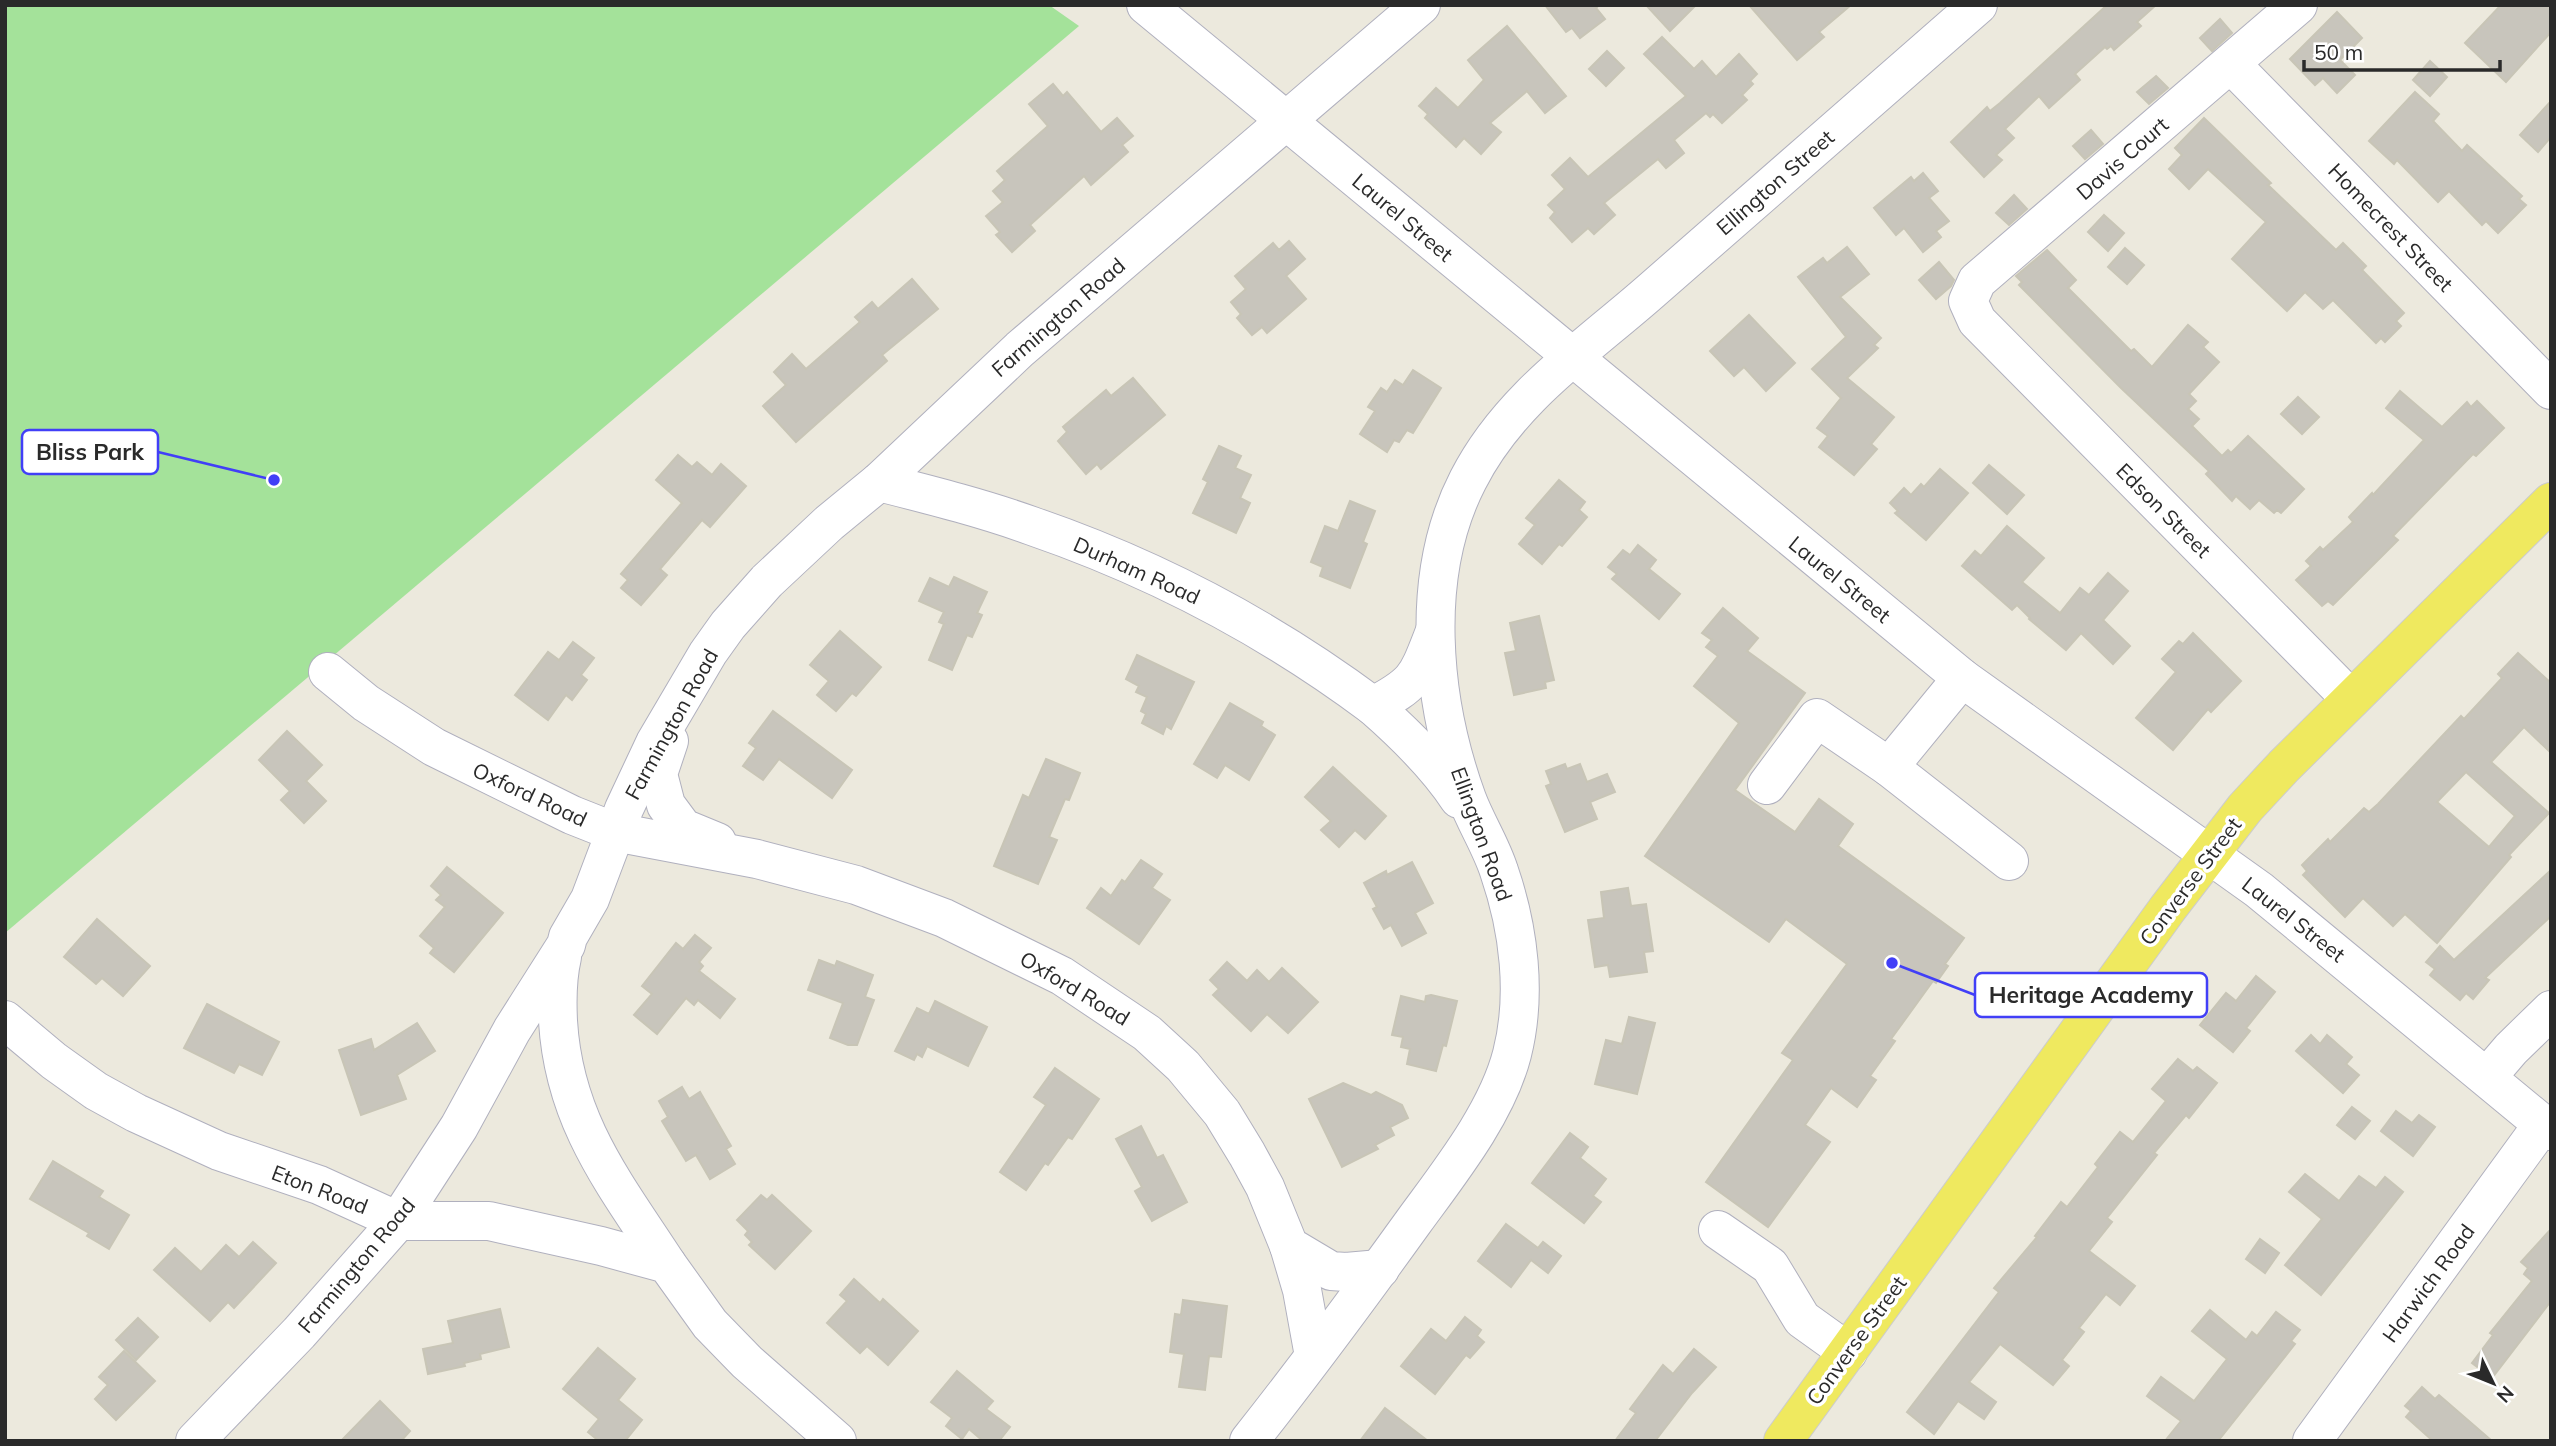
<svg xmlns="http://www.w3.org/2000/svg" width="2556" height="1446" font-family="Mulish,sans-serif">
	<rect width="100%" height="100%" fill="#ece9dd"/>
	<path fill="#a4e29a" d="M5,5h1044l30,21 -1074,907z"/>
	<g fill="#c8c5bc" stroke="#c8c5b6" stroke-width="2" fill-rule="evenodd">
		<path d="M1545,5h54l-3,3 9,11 -25,19 -8,-10 -6,4z"/>
		<path d="M1646,5h50l-26,26z"/>
		<path d="M1749,5h102l-32,27 5,5 -27,23z"/>
		<path d="M2107,5h49l-19,17 4,4 -27,24 -3,-4 -4,3 -2,-2 -30,27 5,6 -31,28 -10,-12 -34,33 9,9 -18,17 6,5 -18,17 -33,-35 36,-35 3,4 10,-8z"/>
		<path d="M2501,5h50v27l-45,50 -41,-39z"/>
		<path d="M2337,12l25,26 -22,22 15,15 -18,18 -14,-15 -8,7 -25,-26z"/>
		<path d="M2220,19l12,14 -20,18 -12,-13z"/>
		<path d="M1507,26l59,70 -21,17 -18,-22 -37,32 11,9 -20,22 -17,-16 -8,9 -31,-29 3,-4 -9,-8 17,-18 22,20 26,-28 -16,-20z"/>
		<path d="M1662,37l32,32 8,-8 14,16 23,-23 18,20 -7,7 3,3 -11,11 5,5 -25,23 -9,-9 -3,3 -4,-4 -32,27 10,13 -18,15 -8,-9 -54,44 11,12 -21,19 -6,-6 -16,14 -22,-24 5,-6 -7,-7 17,-16 -13,-14 18,-17 18,19 98,-81 -42,-42z"/>
		<path d="M1607,51l17,17 -18,18 -17,-17z"/>
		<path d="M2430,61l17,16 -17,19 -17,-16z"/>
		<path d="M2156,76l12,12 -19,16 -12,-12z"/>
		<path d="M1053,84l10,12 4,-4 34,40 16,-14 16,18 -11,9 6,7 -37,33 -7,-9 -54,49 5,6 -23,21 -16,-17 4,-3 -14,-16 17,-14 -10,-11 12,-11 -8,-9 51,-45 -19,-22z"/>
		<path d="M2415,92l24,22 -6,7 29,30 5,-6 55,51 -3,3 7,6 -28,28 -12,-12 -4,4 -33,-34 -11,11 -41,-42 -3,4 -25,-23z"/>
		<path d="M2551,101v36l-13,15 -18,-17z"/>
		<path d="M2204,118l67,65 -3,2 68,65 7,-7 23,23 -4,4 42,43 -8,8 5,5 -16,16 -4,-4 -5,5 -43,-43 -10,9 -18,-17 -18,19 -55,-52 34,-37 -58,-53 -19,20 -20,-20 13,-14 -7,-7z"/>
		<path d="M2091,130l12,14 -18,15 -12,-13z"/>
		<path d="M1923,173l15,18 -9,7 20,23 -13,10 5,6 -18,15 -19,-24 -8,7 -22,-27 37,-31 3,4z"/>
		<path d="M2014,195l13,14 -18,16 -13,-12z"/>
		<path d="M2104,215l20,18 -16,18 -20,-19z"/>
		<path d="M1289,241l16,18 -19,17 20,23 -39,34 -5,-6 -10,8 -15,-17 4,-4 -10,-12 15,-13 -11,-13 38,-33 6,7z"/>
		<path d="M1847,247l22,27 -29,23 41,41 -7,7 4,3 -31,30 47,39 -23,27 6,5 -23,26 -35,-28 9,-11 -11,-8 24,-30 -29,-29 34,-32 -48,-60 25,-19 4,5z"/>
		<path d="M2125,248l19,17 -17,19 -19,-17z"/>
		<path d="M2047,250l29,30 -8,8 63,63 3,-2 18,18 36,-42 20,17 -5,5 16,15 -30,32 7,7 -8,8 11,10 -7,7 30,30 6,-6 3,3 17,-17 56,53 -23,24 -4,-3 -3,3 -15,-13 -9,9 -14,-13 -4,5 -26,-27 3,-3 -88,-83 -102,-103 3,-3 -6,-6z"/>
		<path d="M1939,262l15,18 -3,6 -15,13 -17,-19z"/>
		<path d="M912,279l26,30 -56,46 5,6 -91,81 -33,-36 23,-21 -12,-13 18,-18 14,15 54,-47 -5,-5 17,-15 6,7z"/>
		<path d="M1749,315l46,48 -29,28 -22,-24 -10,9 -24,-25z"/>
		<path d="M1413,370l28,18 -28,45 -6,-3 -8,12 -5,-2 -7,12 -27,-18 15,-23 -7,-4 13,-19 6,4 8,-12 8,5z"/>
		<path d="M1133,378l32,37 -64,54 -4,-5 -11,10 -28,-33 9,-9 -4,-5 43,-37 5,6z"/>
		<path d="M2400,391l42,36 25,-25 4,5 6,-6 27,27 -28,28 -3,-2 -80,82 5,4 -65,65 -5,-4 -6,5 -26,-26 15,-14 -5,-5 14,-14 3,3 30,-28 -4,-5 23,-24 1,2 51,-55 -38,-32z"/>
		<path d="M2298,397l21,20 -17,17 -21,-20z"/>
		<path d="M1219,446l22,10 -6,12 16,7 -11,23 10,5 -14,30 -43,-20 15,-31 -5,-3z"/>
		<path d="M678,455l14,12 5,-5 15,13 9,-11 25,22 -36,41 -8,-7 -42,49 7,6 -26,30 -20,-17 7,-8 -7,-6 61,-71 -26,-23z"/>
		<path d="M1989,465l35,30 -17,19 -34,-31z"/>
		<path d="M1940,469l28,24 -42,47 -31,-27 3,-2 -8,-8 14,-15 7,7 10,-11 3,3z"/>
		<path d="M1559,480l26,22 -6,8 8,7 -25,29 -3,-2 -17,20 -23,-20 16,-19 -9,-7z"/>
		<path d="M1350,501l25,10 -12,31 4,2 -17,44 -30,-12 3,-9 -12,-5 14,-36 13,5z"/>
		<path d="M2007,526l37,32 -22,24 38,31 20,-25 9,7 19,-22 20,18 -25,29 27,26 -17,18 -32,-31 -15,17 -37,-31 1,-1 -13,-13 -5,5 -50,-44 13,-15 6,5z"/>
		<path d="M1638,545l18,15 -7,9 31,25 -21,25 -47,-40 5,-5 -9,-7 15,-17 7,5z"/>
		<path d="M954,577l33,15 -10,21 5,2 -10,22 -5,-2 -15,35 -23,-10 15,-36 -5,-2 5,-10 -25,-11 11,-23 19,9z"/>
		<path d="M1723,608l35,30 -11,13 58,42 -70,97 60,42 24,-33 34,25 -15,22 126,92 -19,26 3,2 -12,17 -3,-2 -42,58 4,2 -25,35 6,4 -19,27 -26,-19 -26,37 25,17 -62,85 -62,-45 87,-122 -11,-7 65,-89 -61,-45 -17,23 -124,-86 94,-133 -45,-37 24,-30 -12,-9 6,-7 -10,-7z"/>
		<path d="M1539,616l15,64 -9,2 1,6 -32,7 -9,-42 11,-2 -6,-28z"/>
		<path d="M840,631l41,36 -25,29 -4,-3 -16,18 -19,-16 12,-14 -19,-16z"/>
		<path d="M2193,633l48,48 -30,31 -3,-3 -35,41 -37,-32 40,-46 -14,-13 17,-18 4,3z"/>
		<path d="M573,642l21,16 -13,17 6,5 -15,20 -6,-5 -18,25 -33,-25 33,-43 11,8z"/>
		<path d="M2518,653l33,30v70l-27,-26 -33,35 58,51 -40,42 2,2 -74,86 -32,-29 -12,12 -30,-28 -18,19 -42,-42 4,-4 -5,-6 26,-26 2,3 34,-34 5,4 9,-8 83,-88 3,3 38,-41 -4,-4zM2466,772l49,44 -26,31 -52,-45z"/>
		<path d="M1137,655l57,27 -23,47 -5,-3 -3,8 -21,-11 4,-9 -5,-3 6,-14 -11,-5 3,-6 -13,-7z"/>
		<path d="M1230,703l33,19 -2,4 14,9 -26,45 -24,-15 -8,13 -23,-14z"/>
		<path d="M773,711l79,59 -20,28 -53,-39 -16,21 -20,-14 13,-18 -7,-5z"/>
		<path d="M287,731l35,34 -16,16 20,20 -22,22 -23,-23 9,-9 -31,-31z"/>
		<path d="M1046,759l34,14 -11,27 -4,-1 -16,38 8,3 -19,44 -44,-18 29,-71 6,3z"/>
		<path d="M1565,764l2,5 13,-5 7,18 20,-8 8,18 -25,10 7,17 -32,13 -19,-46 5,-2 -5,-13z"/>
		<path d="M1333,767l53,49 -21,23 -10,-9 -16,17 -18,-17 10,-9 -26,-24z"/>
		<path d="M1141,860l21,14 -10,14 18,12 -31,44 -52,-36 14,-20 10,8 11,-16 3,2z"/>
		<path d="M1412,862l21,41 -18,10 11,20 -24,13 -11,-21 -7,4 -11,-20 4,-2 -13,-24 22,-12 1,4z"/>
		<path d="M447,867l56,46 -49,59 -24,-19 4,-5 -14,-12 25,-29 -9,-7 5,-5 -10,-9z"/>
		<path d="M2551,870v46l-66,62 4,2 -16,19 -7,-6 -6,7 -30,-25 5,-6 -9,-7 14,-16 14,14z"/>
		<path d="M1628,888l3,18 15,-2 7,47 -9,1 3,20 -37,5 -2,-12 -13,2 -7,-47 16,-2 -3,-26z"/>
		<path d="M97,919l53,47 -27,30 -21,-18 -6,6 -32,-27z"/>
		<path d="M695,935l16,13 -12,14 4,4 -4,5 36,28 -15,19 -22,-18 -4,5 -8,-7 -29,36 -23,-19 18,-21 -10,-8 34,-43 7,6z"/>
		<path d="M819,960l16,6 2,-5 36,14 -8,22 9,3 -17,45h-9l-18,-7 13,-35 -35,-13z"/>
		<path d="M1227,962l20,19 10,-11 12,12 13,-14 36,34 -30,31 -21,-19 -16,17 -38,-36 6,-6 -9,-9z"/>
		<path d="M2256,976l19,16 -29,36 4,3 -17,21 -33,-27 26,-32 10,8z"/>
		<path d="M1431,995l26,6 -11,45 -3,-1 -7,26 -29,-7 3,-15 -9,-2 2,-10 -11,-2 9,-39 24,6 1,-6z"/>
		<path d="M935,1001l52,26 -19,39 -41,-20 -5,11 -5,-3 -3,6 -19,-9 22,-43 12,6z"/>
		<path d="M207,1004l72,38 -17,33 -23,-11 -5,9 -50,-25z"/>
		<path d="M1629,1017l26,6 -18,71 -42,-10 11,-44 16,4z"/>
		<path d="M417,1023l18,28 -38,24 9,24 -45,16 -22,-65 32,-11 3,11z"/>
		<path d="M2311,1035l9,9 7,-9 25,22 -6,7 13,11 -16,18 -47,-42z"/>
		<path d="M2178,1059l15,12 4,-4 20,16 -28,35 -3,-3 -32,38 3,2 -50,63 5,4 -23,29 46,35 -15,19 -14,-11 -27,34 5,4 -22,28 7,6 -16,19 -53,-41 -31,38 27,20 -12,17 -26,-18 -24,33 -27,-22 92,-120 -5,-4 43,-51 -2,-1 26,-34 6,5 31,-40 -3,-3 25,-32 13,10 33,-41 -14,-12z"/>
		<path d="M1055,1068l44,31 -27,40 -4,-2 -20,28 -3,-2 -19,27 -26,-18 46,-67 -12,-8z"/>
		<path d="M1343,1083l28,12 5,-3 26,13 6,13 -18,9 4,8 -19,10 3,4 -36,18 -33,-68z"/>
		<path d="M682,1087l7,12 11,-7 31,54 -5,3 9,15 -25,15 -14,-24 -10,6 -24,-40 6,-4 -9,-16z"/>
		<path d="M2352,1107l18,14 -15,18 -18,-14z"/>
		<path d="M2396,1111l16,12 7,-8 16,12 -22,29 -32,-25z"/>
		<path d="M1141,1126l16,32 6,-3 24,47 -35,19 -17,-30 7,-4 -26,-48z"/>
		<path d="M1570,1133l18,14 -8,11 26,21 -13,17 8,6 -17,21 -52,-40z"/>
		<path d="M53,1161l50,30 -4,6 30,18 -20,34 -22,-13 2,-3 -59,-34z"/>
		<path d="M2305,1174l34,27 20,-25 17,12 9,-11 18,15 -82,103 -36,-30 37,-46 -33,-27z"/>
		<path d="M761,1195l6,5 5,-5 39,36 -36,38 -26,-24 3,-3 -7,-7 3,-4 -11,-11z"/>
		<path d="M1506,1224l32,24 5,-6 18,14 -13,17 -17,-13 -20,27 -33,-26z"/>
		<path d="M2551,1229v72l-59,77 -20,-15 21,-28 -3,-2 42,-52 -8,-7 4,-6 -7,-6z"/>
		<path d="M2260,1239l19,14 -14,20 -19,-14z"/>
		<path d="M253,1242l23,21 -42,45 -6,-6 -18,19 -56,-51 21,-22 26,24 25,-27 13,12z"/>
		<path d="M854,1279l26,24 3,-4 35,32 -30,34 -21,-19 -7,7 -33,-30 20,-22 -7,-6z"/>
		<path d="M1183,1300l44,6 -6,51 -12,-1 -4,34 -26,-3 5,-33 -14,-2 5,-38 6,1z"/>
		<path d="M500,1309l9,38 -29,7 1,5 -17,4 1,3 -37,8 -5,-25 30,-6 -5,-22z"/>
		<path d="M2210,1310l36,30 6,-8 5,4 19,-24 24,18 -9,11 4,3 -77,97h-53l16,-20 -34,-25 14,-19 33,24 33,-42 -35,-28z"/>
		<path d="M1465,1317l16,13 -4,6 7,6 -14,16 -4,-3 -31,39 -34,-28 30,-37 15,12z"/>
		<path d="M138,1318l20,19 -22,23 -20,-20z"/>
		<path d="M598,1348l37,31 -17,21 24,20 -17,21h-26l-11,-9 11,-13 -36,-30z"/>
		<path d="M1694,1349l22,18 -24,26 -37,48h-40l21,-28 -6,-4 33,-44 10,9z"/>
		<path d="M124,1351l31,30 -39,39 -21,-21 13,-14 -9,-8z"/>
		<path d="M957,1371l36,30 -7,8 24,18 -11,14h-16l-14,-12 -7,10 -16,-13 6,-8 -21,-16z"/>
		<path d="M2422,1387l13,12 4,-4 53,46h-59l-27,-24 5,-6 -6,-5z"/>
		<path d="M380,1401l30,30 -9,10h-60z"/>
		<path d="M1385,1408l43,33h-68z"/>
	</g>
	<g fill="none" stroke-linecap="round" stroke-linejoin="round">
		<g stroke="#b0b0be" stroke-width="40">
			<g id="minor">
				<path d="M1146,5l816,673 297,212 292,241"/>
				<path d="M2298,5l-321,276 -9,20 9,20 374,378"/>
				<path d="M2231,64l320,326"/>
				<path d="M879,482c51,13 103,26 153,44 122,42 238,103 341,180 44,-23 44,-29 62,-75"/>
				<path d="M328,672l38,31 68,44 138,68 43,17 142,27 99,26 88,33 118,58 85,57 36,33 39,47 25,41 18,33 24,59 42,25 15,1 34,-3"/>
				<path d="M1962,678l-73,89 120,94"/>
				<path d="M1373,706c32,28 63,58 86,93"/>
				<path d="M669,741l-11,33 8,31 17,23 34,14"/>
				<path d="M1767,785l50,-67 72,49"/>
				<path d="M562,957c-5,21 -5,43 -4,64 6,101 57,163 109,243"/>
				<path d="M5,1020l49,41 42,30 40,22 83,38 100,34 79,36h91l112,25 66,18 43,60 37,38 90,79"/>
				<path d="M2487,1077l24,-28 40,-39"/>
				<path d="M1718,1230l52,36 32,53 46,33"/>
				<path d="M1289,1246l13,44 12,66"/>
				<path d="M195,1441l104,-108 99,-112 61,-94 53,-97 54,-85 2,-8 22,-38 34,-90 31,-66 53,-90 20,-28 39,-44 62,-58 50,-41 141,-133 401,-344"/>
				<path d="M1249,1441c57,-72 111,-145 165,-220 35,-48 83,-108 98,-167 15,-59 7,-125 -13,-183 -8,-25 -23,-48 -32,-72 -36,-99 -48,-224 1,-319 41,-81 117,-131 183,-189 109,-96 218,-190 327,-286"/>
				<path d="M2312,1441l231,-317"/>
			</g>
		</g>
		<g stroke="#ccc" stroke-width="40">
			<path id="major" d="M1783,1441l385,-533 77,-100 39,-42 267,-264"/>
		</g>
		<use href="#minor" stroke="#fff" stroke-width="38"/>
		<use href="#major" stroke="#efe95f" stroke-width="38"/>
	</g>
	<g text-anchor="middle" dominant-baseline="central" stroke-width="7" stroke-linejoin="round" paint-order="stroke">
		<g font-size="21" fill="#2a2a2a" stroke="#fff">
			<text transform="translate(2122 158) rotate(-41)">Davis Court</text>
			<text transform="translate(1775 182) rotate(-41)">Ellington Street</text>
			<text transform="translate(1403 217) rotate(40)">Laurel Street</text>
			<text transform="translate(2391 227) rotate(46)">Homecrest Street</text>
			<text transform="translate(1058 317) rotate(-41)">Farmington Road</text>
			<text transform="translate(2164 510) rotate(45)">Edson Street</text>
			<text transform="translate(1137 570) rotate(24)">Durham Road</text>
			<text transform="translate(1840 579) rotate(39)">Laurel Street</text>
			<text transform="translate(671 724) rotate(-61)">Farmington Road</text>
			<text transform="translate(530 794) rotate(25)">Oxford Road</text>
			<text transform="translate(1482 834) rotate(70)">Ellington Road</text>
			<text transform="translate(2190 881) rotate(-53)">Converse Street</text>
			<text transform="translate(2294 919) rotate(38)">Laurel Street</text>
			<text transform="translate(1075 988) rotate(31)">Oxford Road</text>
			<text transform="translate(320 1189) rotate(21)">Eton Road</text>
			<text transform="translate(356 1265) rotate(-50)">Farmington Road</text>
			<text transform="translate(2428 1283) rotate(-54)">Harwich Road</text>
			<text transform="translate(1856 1340) rotate(-54)">Converse Street</text>
		</g>
	</g>
	<path fill="none" stroke="#413ff7" stroke-width="2.5" d="M274 480L158 452M1892 963L1975 995"/>
	<g fill="#413ff7" stroke="#fff" stroke-width="2.5">
		<circle cx="274" cy="480" r="7"/>
		<circle cx="1892" cy="963" r="7"/>
	</g>
	<g fill="#fff" stroke="#413ff7" stroke-width="2.5">
		<rect x="22" y="430" width="136" height="44" rx="7"/>
		<rect x="1975" y="973" width="232" height="44" rx="7"/>
	</g>
	<g font-size="23" text-anchor="middle" font-weight="bold" fill="#2a2a2a">
		<text x="90" y="460">Bliss Park</text>
		<text x="2091" y="1003">Heritage Academy</text>
	</g>
	<rect width="2556" height="1446" fill="none" stroke="#2a2a2a" stroke-width="14"/>
	<g transform="translate(2493 1383) rotate(133)" stroke="#ffffff" stroke-width="5" paint-order="stroke">
	<path d="M0-5L12 26L0 18L-12 26Z" fill="#2a2a2a"/>
	<text y="-10" font-size="19" font-weight="bold" text-anchor="middle" fill="#2a2a2a">N</text>
	</g>
	<path d="M2304 60v10h196v-10" fill="none" stroke="#2a2a2a" stroke-width="3.5"/>
	<text x="2314" y="60" font-size="21" fill="#2a2a2a" stroke="#ffffff" stroke-width="5" paint-order="stroke">50 m</text>
</svg>
